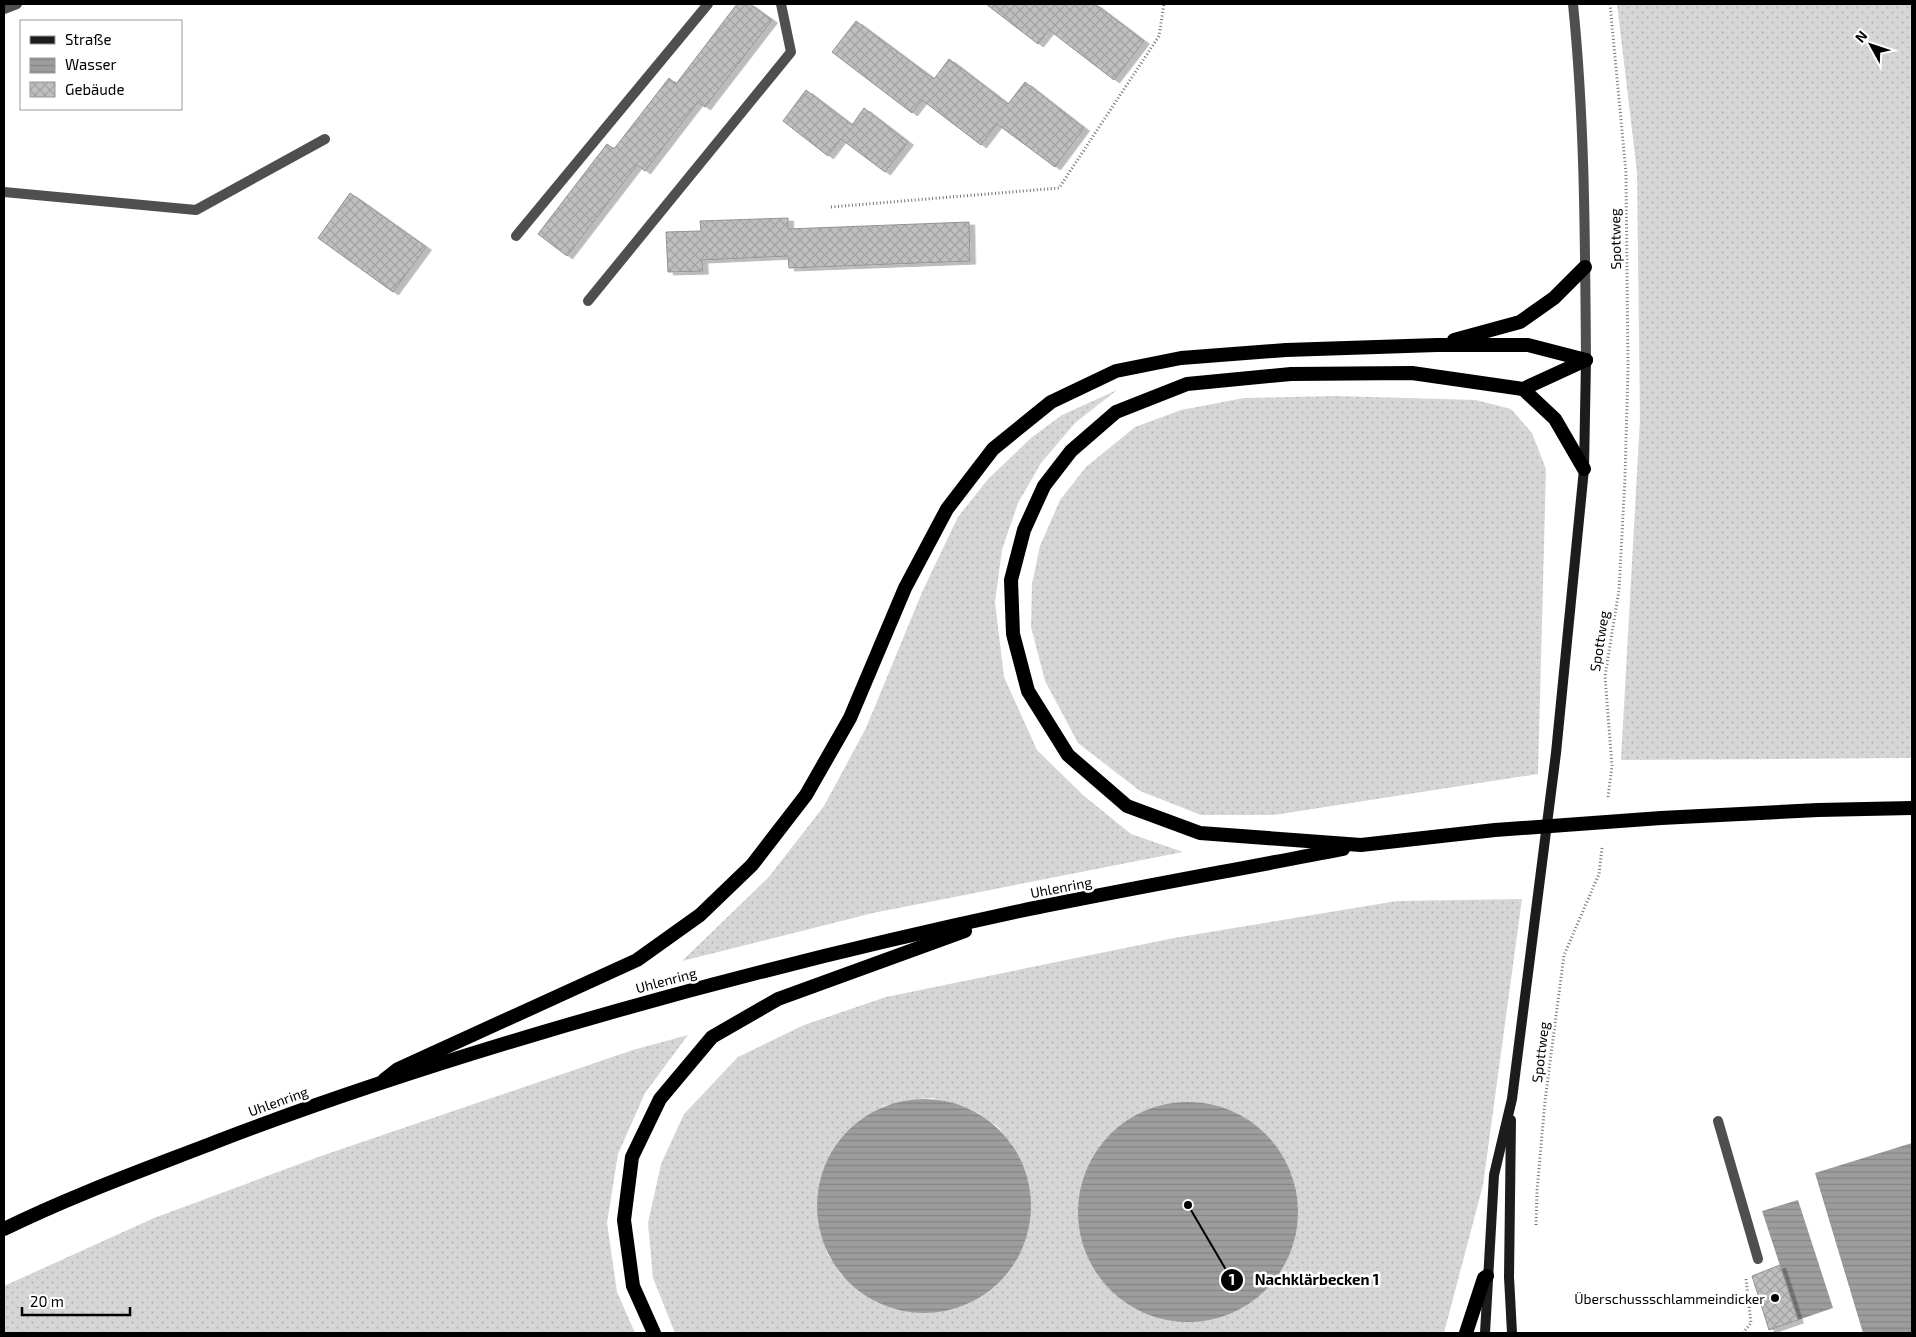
<svg xmlns="http://www.w3.org/2000/svg" width="1916" height="1337" font-family="'Exo 2',sans-serif">
	<defs>
		<pattern id="grass-dots" width="8" height="8" patternUnits="userSpaceOnUse" patternTransform="scale(1.25)"><rect width="8" height="8" fill="#d6d6d6"/><path d="M2 2h.1M6 6h.1" fill="none" stroke="#b6b6b6" stroke-width="1.8" stroke-linecap="round"/></pattern>
		<pattern id="water-rules" width="6" height="5" patternUnits="userSpaceOnUse" patternTransform="scale(1.25)"><rect width="6" height="5" fill="#9d9d9d"/><path d="M0 2.5h6" fill="none" stroke="#858585"/></pattern>
		<pattern id="building-cross-hatch" width="8" height="8" patternUnits="userSpaceOnUse" patternTransform="scale(1.25)"><rect width="8" height="8" fill="#bfbfbf"/><path d="M0 0l8 8M0 8l8-8" fill="none" stroke="#a2a2a2"/></pattern>
		<filter id="shadow"><feDropShadow dx="5.5" dy="3" stdDeviation="0" flood-color="#0004"/></filter>
	</defs>
	<rect width="100%" height="100%" fill="#fff"/>
	<g fill="url(#grass-dots)" fill-rule="evenodd">
		<path d="M1617,4h295v754l-291,2 19,-341 -3,-247z"/>
		<path d="M1117,390l-42,33 -34,40 -23,40 -16,47 -7,52 9,75 33,73 46,45 48,39 52,18 -310,61 -191,48 86,-83 56,-72 42,-78 57,-138 35,-73 30,-38 43,-41 31,-23z"/>
		<path d="M1335,396l141,4 35,9 21,24 14,36 -8,305 -264,41h-73l-61,-24 -62,-48 -33,-62 -14,-54 1,-43 8,-38 20,-46 26,-33 49,-40 46,-17 63,-12z"/>
		<path d="M1522,899l-39,286 -39,148h-769l-22,-55 -5,-55 13,-59 23,-50 54,-57 66,-32 82,-28 288,-59 223,-37zM933,1098l45,15 20,14 15,19 -18,140 -18,12 -19,9 -116,-31 -14,-21 -8,-24 63,-125 25,-6zM1291,1173c11,41 8,62 -11,99z"/>
		<path d="M688,1035l-43,58 -27,61 -11,69 10,69 18,41h-631v-47l150,-68 167,-62 312,-106z"/>
	</g>
	<g fill="url(#water-rules)">
		<circle cx="924" cy="1206" r="107"/>
		<circle cx="1188" cy="1212" r="110"/>
		<path d="M1912,1143v190h-49l-48,-160z"/>
		<path d="M1798,1200l35,108 -35,12 -36,-109z"/>
	</g>
	<g fill="url(#building-cross-hatch)" stroke="#939393" filter="url(#shadow)">
		<path d="M737,4h13l22,16 -67,87 -7,-5 -53,69 -8,-6 -70,91 -29,-22 69,-90 7,5 55,-71 7,6z"/>
		<path d="M986,4h109l49,37 -30,39 -65,-50 -11,14z"/>
		<path d="M856,21l78,58 15,-20 59,45 17,-22 59,46 -29,39 -58,-43 -16,21 -59,-45 -10,13 -80,-61z"/>
		<path d="M806,90l46,35 12,-17 44,34 -23,30 -44,-33 -13,17 -45,-35z"/>
		<path d="M350,193l76,54 -33,45 -75,-54z"/>
		<path d="M788,218v11l181,-7 1,39 -181,7 -1,-12 -86,4 1,11 -35,1 -2,-40 35,-1 -1,-10z"/>
		<path d="M1780,1265l18,55 -29,10 -17,-54z"/>
	</g>
	<g fill="none" stroke-linecap="round" stroke-linejoin="round">
		<g stroke="#717171" stroke-width="3" stroke-dasharray="1 2.5" stroke-linecap="butt">
			<path d="M831,207l228,-19 100,-152 5,-32"/>
			<path d="M1608,797l4,-31 -7,-90 14,-86 6,-112 3,-110 -2,-195 -16,-169"/>
			<path d="M1536,1225l1,-34 8,-90 19,-146 35,-81 3,-26"/>
			<path d="M1743,1333l8,-10 -5,-44"/>
		</g>
		<g stroke="#4f4f4f" stroke-width="10">
			<path d="M4,192l192,18 129,-71"/>
			<path d="M516,236l192,-232"/>
			<path d="M588,301l203,-249 -10,-48"/>
			<path d="M1718,1121l40,138"/>
		</g>
		<path stroke="#4f4f4f" stroke-width="10" d="M4,9l13,-5"/>
		<path stroke="#4f4f4f" stroke-width="10" d="M1573,4c12,118 12,237 13,356"/>
		<g stroke="#1c1c1c" stroke-width="10">
			<path d="M1511,1120l-2,157 3,56"/>
			<path d="M1485,1333l9,-158 18,-76 44,-346 28,-284 2,-109"/>
		</g>
		<g stroke="#000" stroke-width="14">
			<path d="M1454,340l66,-18 34,-24 31,-31"/>
			<path d="M1586,360l-63,29 -111,-16 -121,1 -104,10 -71,28 -45,39 -27,35 -20,44 -13,50 2,54 15,57 40,64 59,51 73,27 161,12 134,-15 166,-12 157,-8 94,-2"/>
			<path d="M1523,389l32,30 29,50"/>
			<path d="M384,1080l14,-11 239,-109 63,-45 52,-50 54,-70 44,-77 55,-130 42,-79 46,-60 58,-47 65,-31 65,-13 105,-8 151,-5h91l58,15"/>
			<path d="M4,1229c69,-34 142,-60 214,-88 96,-37 193,-69 292,-99 168,-51 338,-94 510,-131 107,-22 215,-41 323,-62"/>
			<path d="M654,1333l-21,-47 -9,-66 8,-63 28,-58 52,-62 66,-38 187,-68"/>
			<path d="M1466,1333l18,-55 3,-2"/>
		</g>
	</g>
	<circle fill="#000" stroke="#fff" stroke-width="2" cx="1775" cy="1298" r="5"/>
	<g text-anchor="middle" dominant-baseline="central" stroke-width="5" stroke-linejoin="round" paint-order="stroke">
		<g font-size="14" fill="#000" stroke="#fff">
			<text transform="translate(1615 239) rotate(-91)">Spottweg</text>
			<text transform="translate(1599 641) rotate(-81)">Spottweg</text>
			<text transform="translate(1061 887) rotate(-11)">Uhlenring</text>
			<text transform="translate(666 980) rotate(-15)">Uhlenring</text>
			<text transform="translate(1540 1052) rotate(-83)">Spottweg</text>
			<text transform="translate(278 1101) rotate(-20)">Uhlenring</text>
		</g>
		<g font-size="14" fill="#000" stroke="#fff" text-anchor="end">
			<text x="1765" y="1298">Überschussschlammeindicker</text>
		</g>
	</g>
	<path fill="none" stroke="#000" stroke-width="2" d="M1188 1205L1232 1280"/>
	<g fill="#000" stroke="#fff" stroke-width="2">
		<circle cx="1188" cy="1205" r="5"/>
		<circle cx="1232" cy="1280" r="12"/>
	</g>
	<g font-size="15" text-anchor="middle" font-weight="bold" fill="#fff">
		<text x="1232" y="1285">1</text>
	</g>
	<g font-size="15" text-anchor="middle" font-weight="bold" fill="#000" stroke="#fff" stroke-width="5" stroke-linejoin="round" paint-order="stroke">
		<text x="1317" y="1285">Nachklärbecken 1</text>
	</g>
	<rect width="1916" height="1337" fill="none" stroke="#000000" stroke-width="10"/>
	<rect x="20" y="20" width="162" height="90" fill="#ffffff" stroke="#999999"/>
	<rect x="30" y="36" width="25" height="8" fill="#1c1c1c" stroke="#999999"/>
	<text x="65" y="45" font-size="15" fill="#000000">Straße</text>
	<rect x="30" y="58" width="25" height="15" fill="url(#water-rules)" stroke="#999999"/>
	<text x="65" y="70" font-size="15" fill="#000000">Wasser</text>
	<rect x="30" y="82" width="25" height="15" fill="url(#building-cross-hatch)" stroke="#999999"/>
	<text x="65" y="95" font-size="15" fill="#000000">Gebäude</text>
	<g transform="translate(1871 45) rotate(310)" stroke="#ffffff" stroke-width="4" paint-order="stroke">
	<path d="M0-4L9 19L0 12L-9 19Z" fill="#000000"/>
	<text y="-8" font-size="14" font-weight="bold" text-anchor="middle" fill="#000000">N</text>
	</g>
	<path d="M22 1307v8h108v-8" fill="none" stroke="#000000" stroke-width="2.5"/>
	<text x="30" y="1307" font-size="15" fill="#000000" stroke="#ffffff" stroke-width="4" paint-order="stroke">20 m</text>
</svg>
